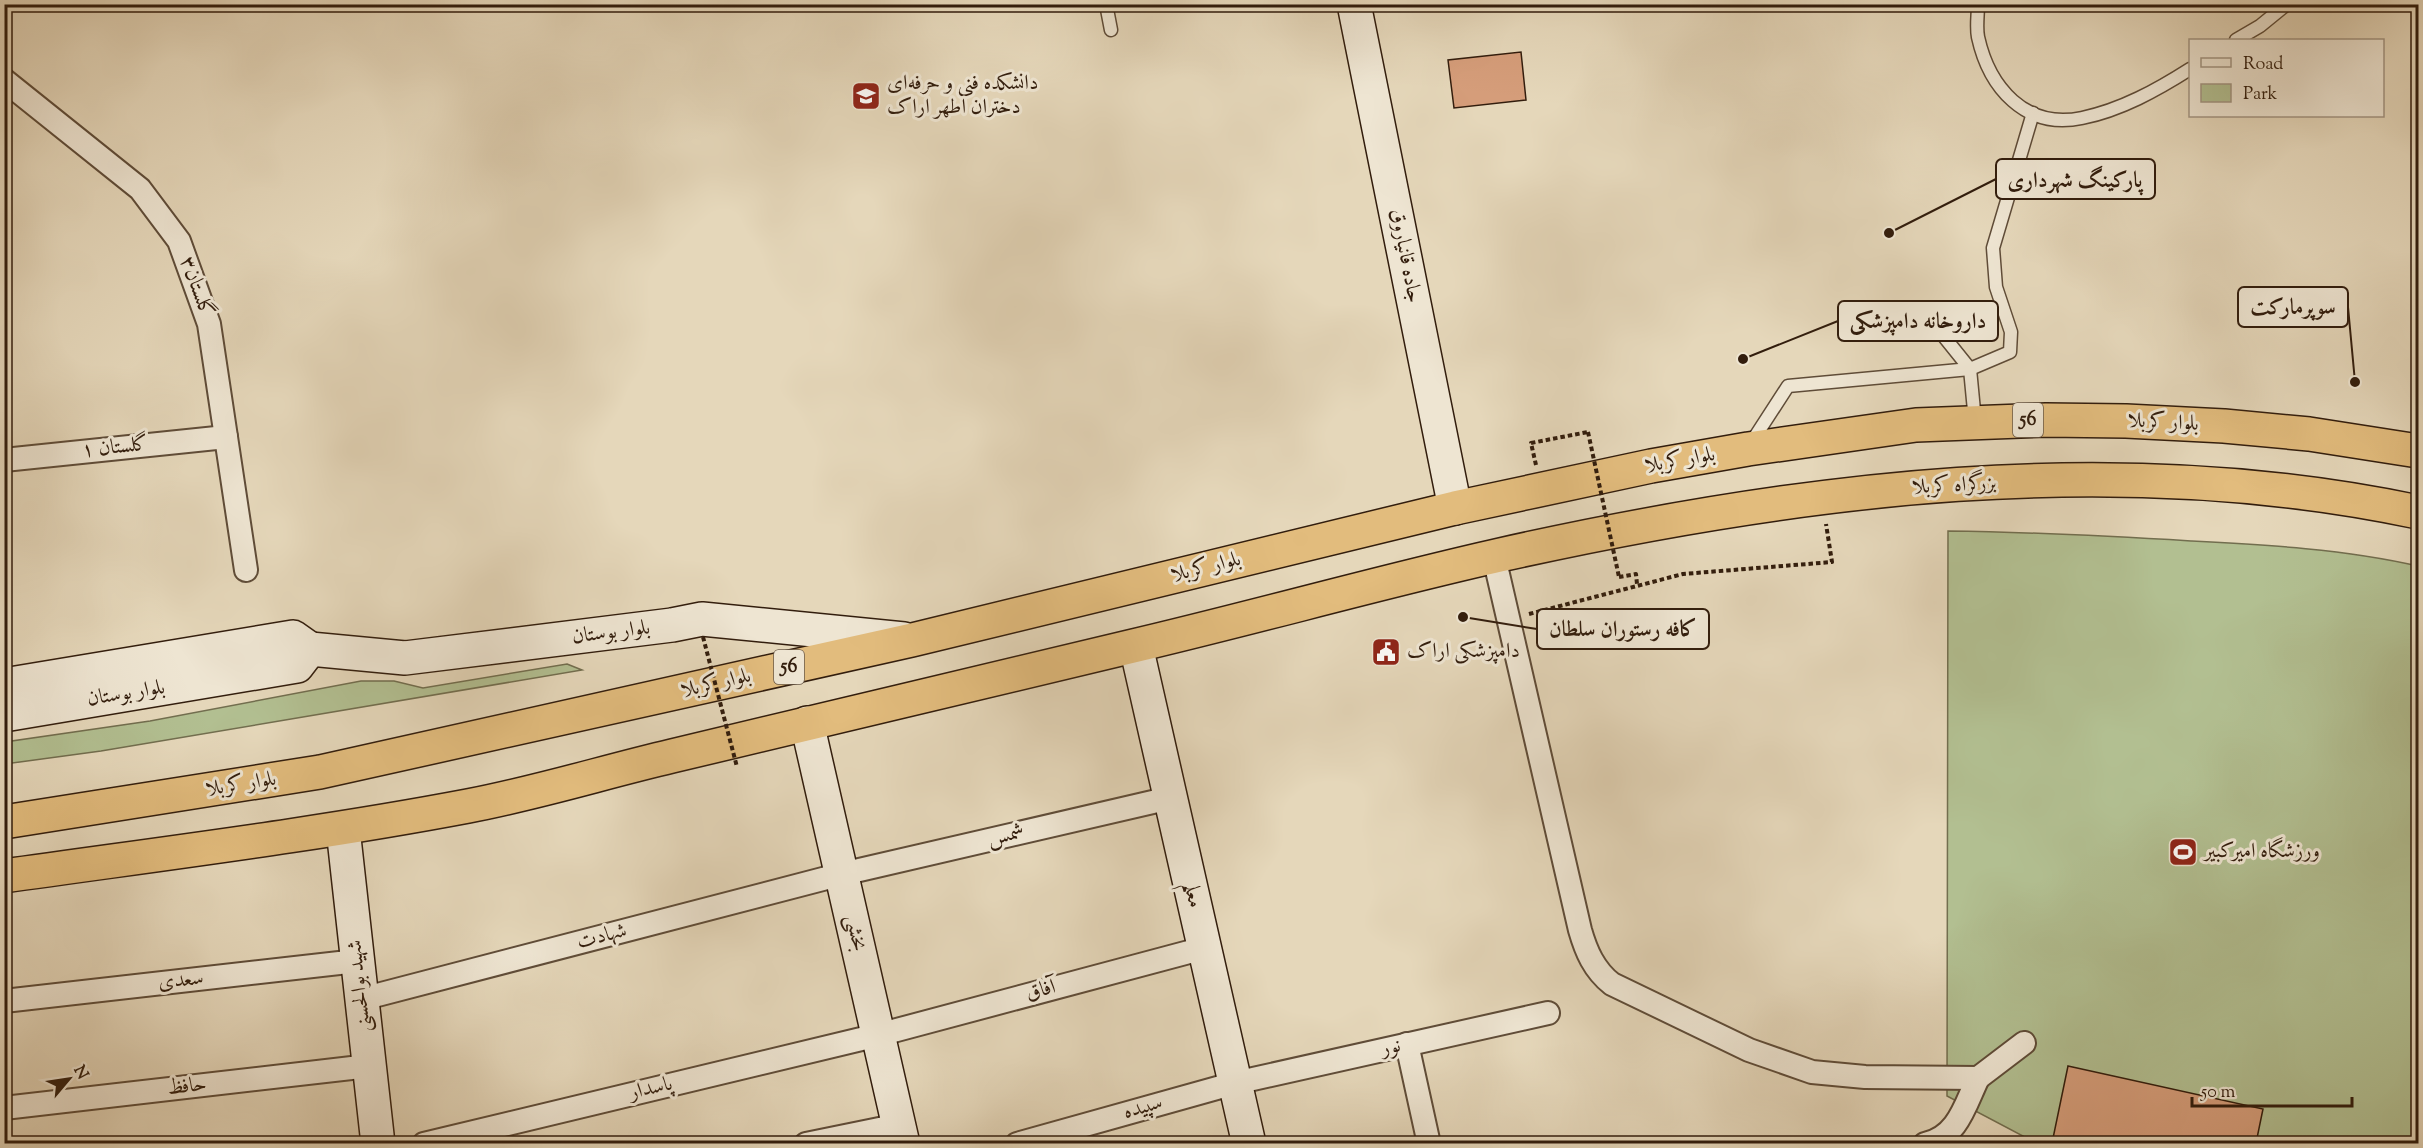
<svg xmlns="http://www.w3.org/2000/svg" width="2423" height="1148" font-family="'Sorts Mill Goudy',Amiri,serif">
	<rect width="100%" height="100%" fill="#e5d7ba"/>
	<filter id="stains"><feTurbulence type="fractalNoise" baseFrequency=".00333" numOctaves="4"/><feColorMatrix values="0 0 0 0 .2 0 0 0 0 .09 0 0 0 0 .02 0 0 0 .5 -.17"/></filter>
	<radialGradient id="worn" r=".72"><stop offset=".6" stop-color="#630" stop-opacity="0"/><stop offset="1" stop-color="#630" stop-opacity=".3"/></radialGradient>
	<g fill="#b2bf91" stroke="#726e4f" stroke-width="1.5">
		<path d="M1948,531c81,1 162,5 243,10 76,4 153,8 227,25v577h-382l-89,-47z"/>
		<path d="M567,664l15,6 -481,81 -96,13v-22l145,-21 211,-40h33l29,7z"/>
	</g>
	<g fill="#d59d7a" stroke="#321d0d" stroke-width="1.5">
		<path d="M1521,52l5,48 -72,8 -6,-48z"/>
		<path d="M2068,1066l195,43 -7,34h-204z"/>
	</g>
	<g fill="none" stroke-linecap="round" stroke-linejoin="round">
		<g stroke="#5f4c38" stroke-width="15">
			<g id="lane">
				<path d="M1106,4l5,26"/>
				<path d="M1978,4c0,11 -2,23 0,33 11,50 47,93 104,81 39,-8 75,-28 108,-49"/>
				<path d="M2236,40l24,-14 27,-22"/>
				<path d="M1929,318l41,51 5,52"/>
				<path d="M1751,443l37,-57 182,-17 40,-17 1,-20 -15,-45 -3,-39 40,-135"/>
			</g>
		</g>
		<g stroke="#5f4c38" stroke-width="26">
			<g id="street">
				<path d="M4,80l136,109 39,52 30,83 37,246"/>
				<path d="M4,460l222,-23"/>
				<path d="M1494,557l86,373c6,21 14,40 32,54l137,66 63,22 53,5 113,1 46,-35"/>
				<path d="M362,999l480,-125 328,-76"/>
				<path d="M4,1001l353,-40"/>
				<path d="M1407,1044l22,100"/>
				<path d="M4,1108l365,-42"/>
				<path d="M424,1144l454,-109 326,-87"/>
				<path d="M806,1144l93,-19"/>
				<path d="M1017,1144l218,-61 313,-70"/>
				<path d="M1925,1144c33,-7 40,-39 53,-66"/>
			</g>
		</g>
		<g stroke="#321d0d" stroke-width="36">
			<g id="secondary">
				<path d="M1354,4l101,504"/>
				<path d="M1136,646l113,498"/>
				<path d="M310,649l95,9 267,-33 30,-6 202,20"/>
				<path d="M4,685l289,-48 17,12 -13,17 -293,49"/>
				<path d="M807,723l96,421"/>
				<path d="M343,829l35,315"/>
			</g>
		</g>
		<g stroke="#321d0d" stroke-width="36">
			<g id="highway">
				<path d="M4,822l316,-50 592,-132 543,-132 196,-42 97,-17 168,-24 130,-5 80,1 98,5 85,8 109,17"/>
				<path d="M4,876c155,-22 311,-41 464,-70 69,-13 136,-34 204,-50 152,-37 305,-72 457,-109 124,-29 247,-64 371,-92 300,-67 615,-107 918,-43"/>
			</g>
		</g>
		<g stroke="#321d0d" stroke-width="4" stroke-dasharray="4.5 3" stroke-linecap="butt">
			<path d="M1536,465l-5,-22 57,-11"/>
			<path d="M1619,577l17,-3 1,10"/>
			<path d="M1529,614l154,-40 149,-12 -6,-38"/>
		</g>
		<use href="#lane" stroke="#eee5d2" stroke-width="12"/>
		<use href="#street" stroke="#eee5d2" stroke-width="22"/>
		<use href="#secondary" stroke="#eee5d2" stroke-width="33"/>
		<use href="#highway" stroke="#e2bc7d" stroke-width="33"/>
		<g stroke="#321d0d" stroke-width="4" stroke-dasharray="4.5 3" stroke-linecap="butt">
			<path d="M1588,432l31,145"/>
			<path d="M703,637l34,130"/>
		</g>
	</g>
	<defs>
		<g id="university-square" transform="scale(1.5)"><rect x="-9" y="-9" width="18" height="18" rx="4" fill="#8f2418" stroke="#eee5d2"/><path d="M0-5L7-2L0 1L-7-2ZM-4 1L0 2.5L4 1V4Q0 6-4 4Z" fill="#fff"/></g>
		<g id="civic-square" transform="scale(1.5)"><rect x="-9" y="-9" width="18" height="18" rx="4" fill="#8f2418" stroke="#eee5d2"/><path d="M-.6-6.5H3V-4.5H.6V-3L4-1V1h2V6H-6V1h2V-1L-.6-3ZM-1.2 2.5V6h2.4V2.5Z" fill="#fff"/></g>
		<g id="stadium-square" transform="scale(1.5)"><rect x="-9" y="-9" width="18" height="18" rx="4" fill="#8f2418" stroke="#eee5d2"/><path d="M0-5a6.5 5 0 1 0 0 10a6.5 5 0 1 0 0-10ZM-3.5-1.8h7v3.6h-7Z" fill="#fff"/></g>
	</defs>
	<g fill-rule="evenodd">
		<use href="#university-square" x="866" y="96"/>
		<use href="#civic-square" x="1386" y="652"/>
		<use href="#stadium-square" x="2183" y="852"/>
	</g>
	<g text-anchor="middle" dominant-baseline="central" stroke-width="6" stroke-linejoin="round" paint-order="stroke">
		<g fill="#eee5d2" stroke="#6a5948" stroke-width="1.5">
			<rect x="2013" y="403" width="30" height="34" rx="4.5"/>
			<rect x="774" y="650" width="30" height="34" rx="4.5"/>
		</g>
		<g font-size="20" font-weight="bold" fill="#321d0d">
			<text x="2028" y="420">56</text>
			<text x="789" y="667">56</text>
		</g>
		<g font-size="21" fill="#321d0d" stroke="#eee5d2" text-anchor="start">
			<text x="887" y="84">دانشکده فنی و حرفه‌ای<tspan x="887" dy="24">دختران اطهر اراک</tspan></text>
			<text x="1407" y="652">دامپزشکی اراک</text>
			<text x="2204" y="852">ورزشگاه امیرکبیر</text>
		</g>
		<g font-size="21" fill="#321d0d" stroke="#eee5d2">
			<text transform="translate(1405 256) rotate(79)">جاده قانیاروق</text>
			<text transform="translate(196 287) rotate(70)">گلستان۳</text>
			<text transform="translate(2163 423) rotate(3)">بلوار کربلا</text>
			<text transform="translate(115 448) rotate(-6)">گلستان ۱</text>
			<text transform="translate(1680 461) rotate(-10)">بلوار کربلا</text>
			<text transform="translate(1954 486) rotate(-3)">بزرگراه کربلا</text>
			<text transform="translate(1206 568) rotate(-14)">بلوار کربلا</text>
			<text transform="translate(611 633) rotate(-7)">بلوار بوستان</text>
			<text transform="translate(716 684) rotate(-13)">بلوار کربلا</text>
			<text transform="translate(126 694) rotate(-9)">بلوار بوستان</text>
			<text transform="translate(241 785) rotate(-9)">بلوار کربلا</text>
			<text transform="translate(1006 836) rotate(-13)">شمس</text>
			<text transform="translate(1192 895) rotate(77)">معلم</text>
			<text transform="translate(855 933) rotate(77)">بخشی</text>
			<text transform="translate(602 937) rotate(-15)">شهادت</text>
			<text transform="translate(181 981) rotate(-6)">سعدی</text>
			<text transform="translate(360 986) rotate(-96)">شهید بوالحسنی</text>
			<text transform="translate(1041 991) rotate(-15)">آفاق</text>
			<text transform="translate(1391 1048) rotate(-13)">نور</text>
			<text transform="translate(187 1087) rotate(-7)">حافظ</text>
			<text transform="translate(651 1089) rotate(-13)">پاسدار</text>
			<text transform="translate(1143 1108) rotate(-16)">سپیده</text>
		</g>
	</g>
	<path fill="none" stroke="#321d0d" stroke-width="2" d="M1889 233L1996 179M2355 382L2348 307M1743 359L1838 321M1463 617L1537 629"/>
	<g fill="#321d0d" stroke="#eee5d2" stroke-width="2">
		<circle cx="1889" cy="233" r="6"/>
		<circle cx="2355" cy="382" r="6"/>
		<circle cx="1743" cy="359" r="6"/>
		<circle cx="1463" cy="617" r="6"/>
	</g>
	<g fill="#eee5d2" stroke="#321d0d" stroke-width="2">
		<rect x="1996" y="159" width="159" height="40" rx="6"/>
		<rect x="2238" y="287" width="110" height="40" rx="6"/>
		<rect x="1838" y="301" width="160" height="40" rx="6"/>
		<rect x="1537" y="609" width="172" height="40" rx="6"/>
	</g>
	<g font-size="22" text-anchor="middle" font-weight="bold" fill="#321d0d">
		<text x="2075" y="187">پارکینگ شهرداری</text>
		<text x="2293" y="314">سوپرمارکت</text>
		<text x="1918" y="328">داروخانه دامپزشکی</text>
		<text x="1623" y="636">کافه رستوران سلطان</text>
	</g>
	<rect width="2423" height="1148" fill="none" stroke="#e5d7ba" stroke-width="24"/>
	<rect x="6" y="6" width="2411" height="1136" fill="none" stroke="#321d0d" stroke-width="3"/>
	<rect x="12" y="12" width="2399" height="1124" fill="none" stroke="#321d0d" stroke-width="1.5"/>
	<rect x="2189" y="39" width="195" height="78" fill="#eee5d2" stroke="#a39583" stroke-width="1.5"/>
	<rect x="2201" y="58" width="30" height="9" fill="#eee5d2" stroke="#a39583" stroke-width="1.5"/>
	<text x="2243" y="69" font-size="18" fill="#321d0d">Road</text>
	<rect x="2201" y="84" width="30" height="18" fill="#b2bf91" stroke="#a39583" stroke-width="1.5"/>
	<text x="2243" y="99" font-size="18" fill="#321d0d">Park</text>
	<g transform="translate(69 1079) rotate(61)" stroke="#eee5d2" stroke-width="4.5" paint-order="stroke">
	<path d="M0-4.5L10 22L0 15L-10 22Z" fill="#321d0d"/>
	<text y="-9" font-size="16" font-weight="bold" text-anchor="middle" fill="#321d0d">N</text>
	</g>
	<path d="M2192 1097v9h160v-9" fill="none" stroke="#321d0d" stroke-width="3"/>
	<text x="2201" y="1097" font-size="18" fill="#321d0d" stroke="#eee5d2" stroke-width="4.5" paint-order="stroke">50 m</text>
	<rect width="100%" height="100%" filter="url(#stains)"/>
	<rect width="100%" height="100%" fill="url(#worn)"/>
</svg>
